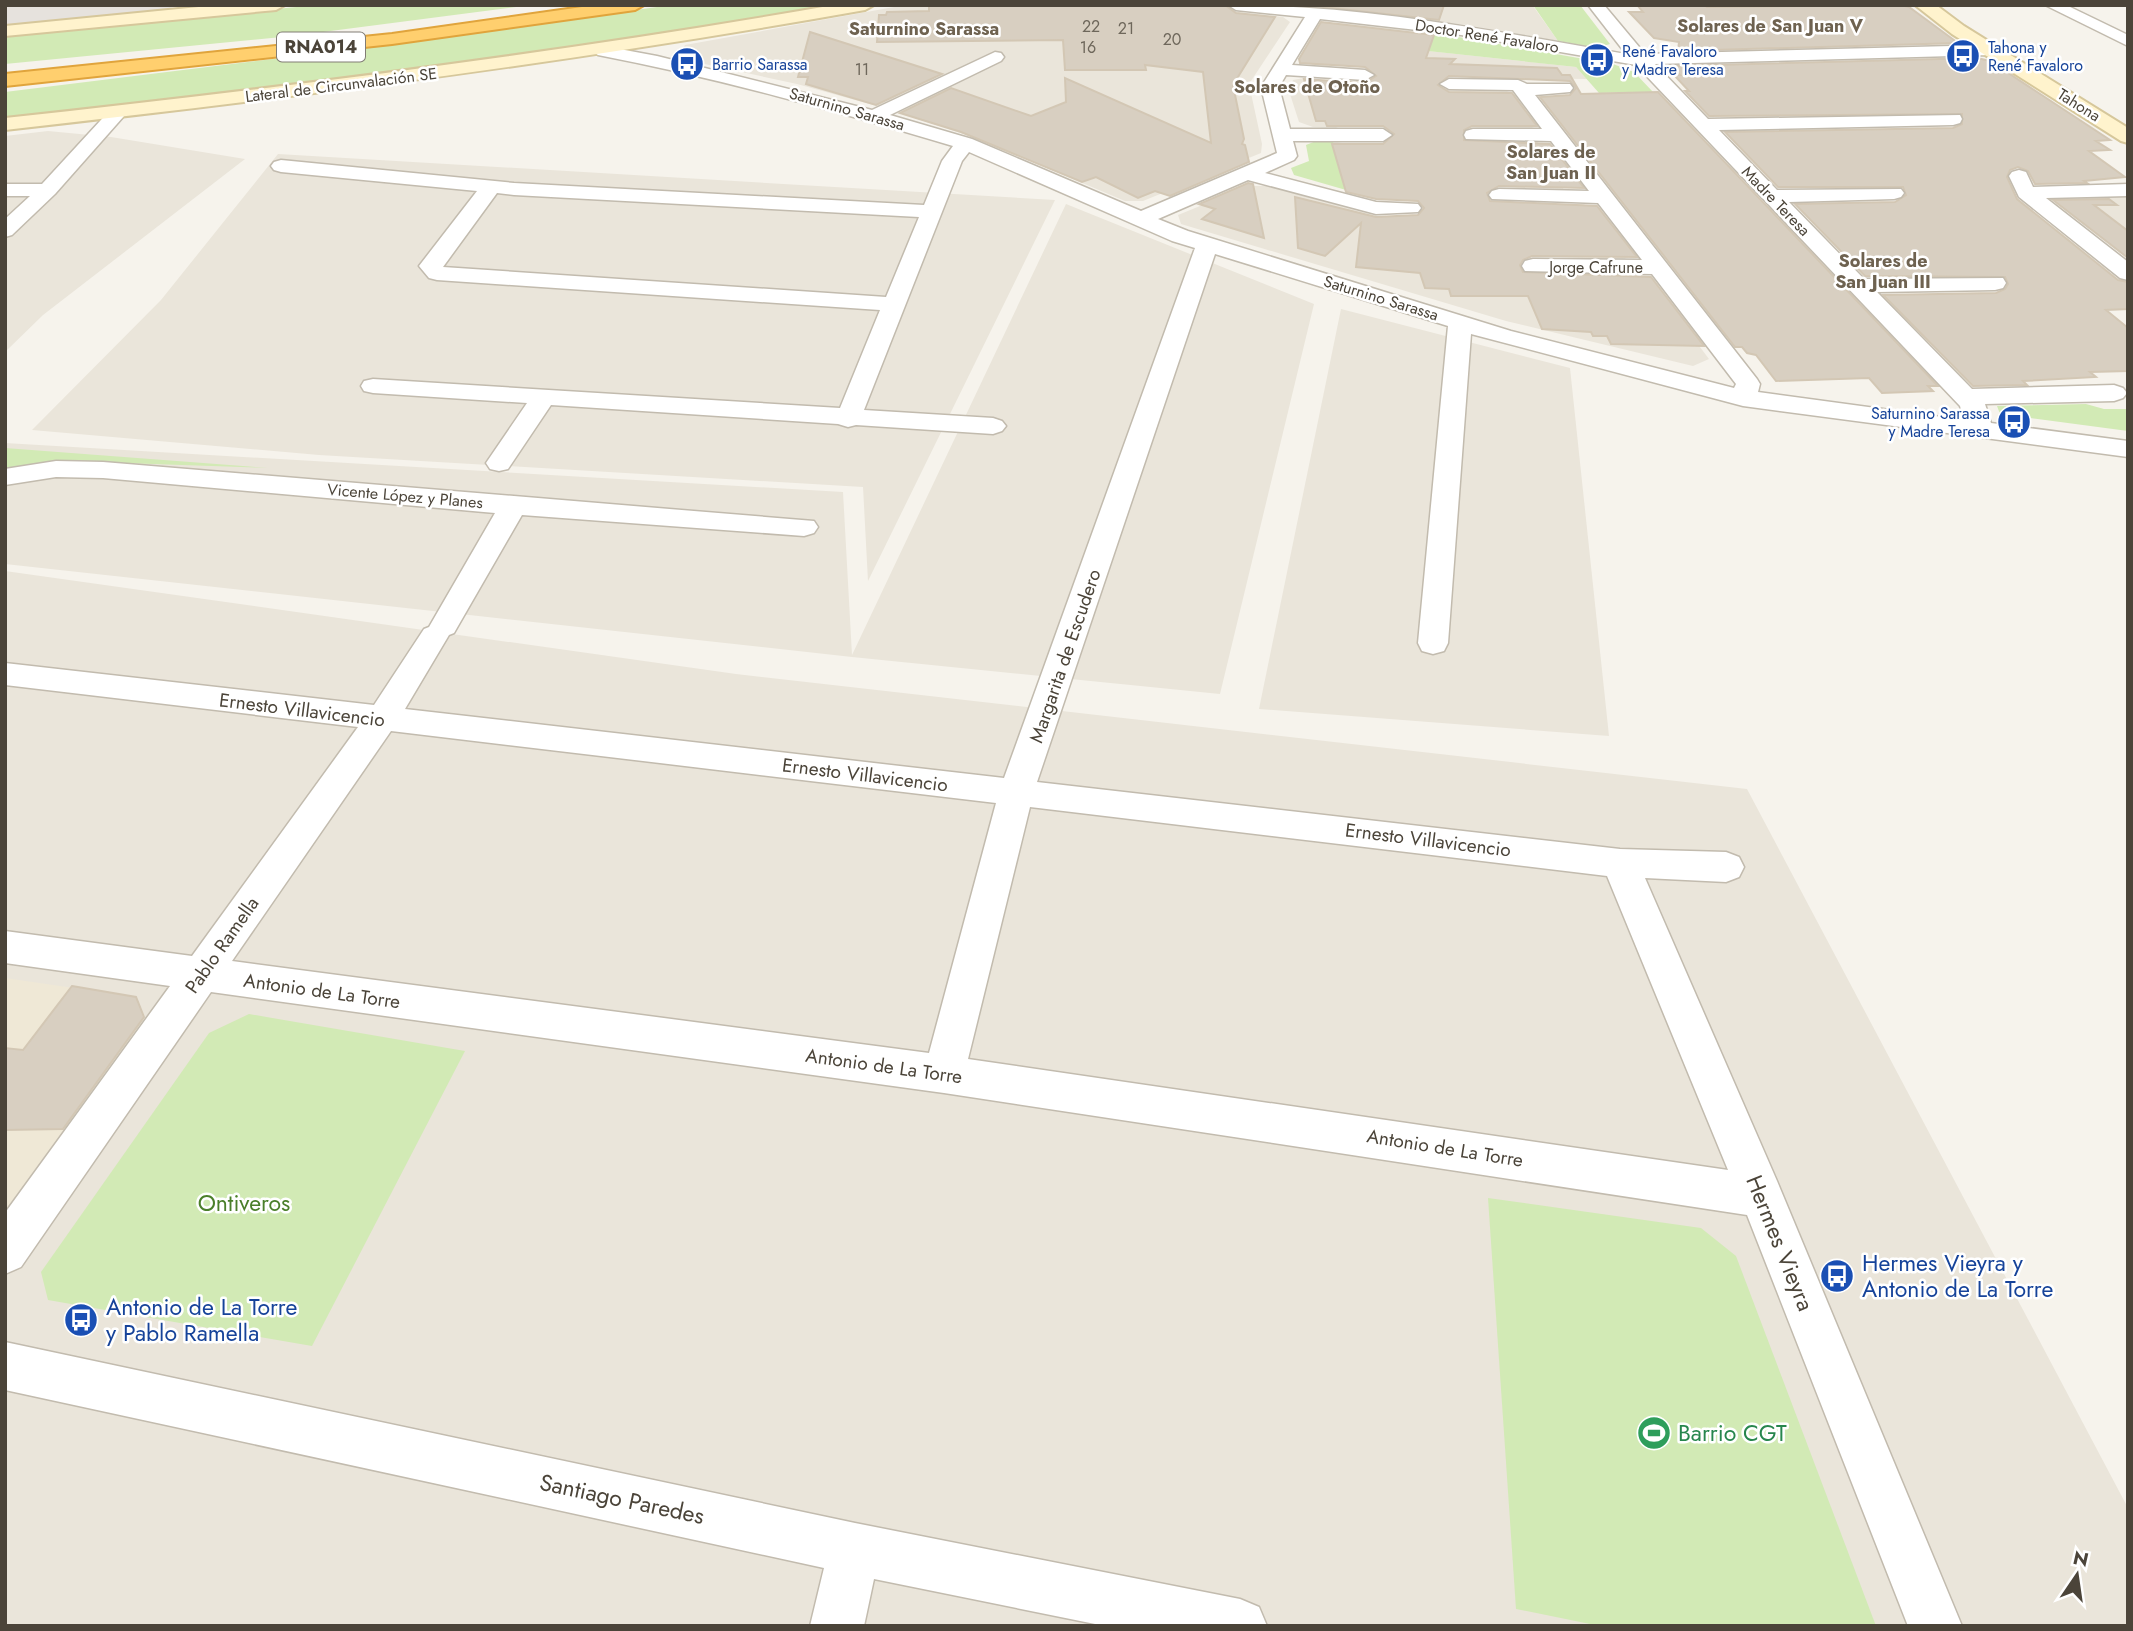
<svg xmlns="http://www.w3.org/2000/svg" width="2133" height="1631" font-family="Jost,sans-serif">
	<rect width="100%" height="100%" fill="#f6f3ec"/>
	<g fill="#eae5da">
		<path d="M905,5h273l105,12 7,5 -41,62 13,60 -1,9 -118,48h-18l-149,-63 -83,-27 112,-55 -9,-3 -9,2 -4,4 -99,49 -87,-24 -120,-26 8,-13z"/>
		<path d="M1289,5h240l4,1 25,35 -91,-16z"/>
		<path d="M1340,23l95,10 -6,18 147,16 11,12 -152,-2 6,12 59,-1 9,4 25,35 -7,3 -70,-3 6,15 74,-1 27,49 -81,-4 7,19 93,-1 14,5 34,46 -8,5 -110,-5 9,22 113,-1 16,6 58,77 -16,7 -187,-45 -325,-97 -3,-9 71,-29h18l122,33 45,1 -9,-25 -79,-5 -13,-49 18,4h56l-8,-21h-55l-8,4 -23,-1 -14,-5 -10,-31 4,-11 11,-2 36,4 43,1 -5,-17 -41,-1 -9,3 -12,-1 -11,-6 22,-36z"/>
		<path d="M48,131l63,6 134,22 -202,156 -38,37v-216z"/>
		<path d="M278,154l777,46 -187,381 -5,-94 -544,-32 -287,-25 129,-130z"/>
		<path d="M2128,196v61l-70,-53 6,-6z"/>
		<path d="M1066,204l248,100 -94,390 -368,-37 -847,-93v-121l838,49 9,163z"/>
		<path d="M1341,309l229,59 39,368 -350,-27z"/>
		<path d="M5,571l731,103 1011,115 381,719v118h-2123z"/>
	</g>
	<path fill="#e6e2dd" d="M5,5h172l-14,6 -158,14z"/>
	<path fill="#efe8d6" d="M5,978l131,19 11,26 -142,195z"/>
	<g fill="#d2eab5">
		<path d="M316,5h216l-240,31 -287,28v-28z"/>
		<path d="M671,5h169l-392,62 -443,52v-27l398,-49z"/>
		<path d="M1533,5h47l30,39 -13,4 -39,-7z"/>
		<path d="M1435,33l178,31 21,8 19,20 -54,1 -23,-26 -148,-16z"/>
		<path d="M1316,141h17l13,49 -52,-15 -3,-7 18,-7 -3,-16z"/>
		<path d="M2086,404l18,5h24v22l-128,-17 -3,-8z"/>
		<path d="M5,448l263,20 -204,-7 -59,10z"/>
		<path d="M249,1014l216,37 -153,295 -264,-46 -7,-28 168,-239z"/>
		<path d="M1488,1198l213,30 35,28 140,370h-276l-84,-17z"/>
	</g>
	<g fill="#d8cfc1" stroke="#d3c7b4" stroke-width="2">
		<path d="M929,5h296l11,8 39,4 -42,68 11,54 -2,5 3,1 4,17 -79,34 -15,-5 -17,7 -42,-21 -14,5 -121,-50 -61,-19 51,-25 80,28 35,-14 -1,-24 146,65 -8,-71 -58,-7 1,5h-81l-2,-30 -186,2 2,-27h7l1,-3 42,-1z"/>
		<path d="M1305,5h139l-5,15z"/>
		<path d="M1704,5l3,2 194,-2 8,2 49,36 -280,8 1,-9 -25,-4 -25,-26h14l-5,-6z"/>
		<path d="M1321,22l113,13 -8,23 29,1 -5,5 107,4 5,7h8l11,19 77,-2 280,294h-10l5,5 -51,2 -13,-15 -93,3 -20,-26 -9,-2 -5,-6h-7l-195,-250 30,-2 6,-7 -6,-7 -121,-5 -11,9 11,7 63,1 25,33h-65l-8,4v10l86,4 34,44 -85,-2 -12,7 3,8 107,5 40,51 -105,-1 -9,4 -3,5 3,7 128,5 53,69 -93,-2 -4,-8h-14l-2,-4 -49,-3 -14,-33h-77l-2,-7 -24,-1 -5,-15 -64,-6 5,-44 -36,33 -27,-8 -3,-51 81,20 42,-2 6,-7 -6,-7 -42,-2 -30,-7 -14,-48h51l11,-10 -11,-8h-56l-2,-5h-9l-12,-42 61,4 11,-7 -11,-9 -65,-4 -1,-4z"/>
		<path d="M810,32l132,42 -66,31 -70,-21 2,-7h-10z"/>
		<path d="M1977,58l13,3 120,79 -14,1 14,9 -21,1 36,26 -41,4 3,2 -52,1 -7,-13 -10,-4 -8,3 -3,7 10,22 101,81 10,2v27l-22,1 22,18v43l-38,1 6,5 -73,4 4,4 -54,1 -90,-91 113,-2 9,-4 3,-5 -3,-7 -140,-1 -70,-72 100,-2 11,-7 -3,-8h-125l-53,-55 228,-4 9,-4v-10l-253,2 -24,-25h4l-15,-16h6l-4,-4 1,-5z"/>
		<path d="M1248,183l5,1 11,54 -62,-19 13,-10 -16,-5z"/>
		<path d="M2109,199l8,6h-23l34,26v27l-75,-58z"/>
		<path d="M72,986l64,11 8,20 -81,112 -58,1v-82l18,2z"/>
	</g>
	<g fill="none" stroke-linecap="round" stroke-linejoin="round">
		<g stroke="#c2bbae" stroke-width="3">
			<g id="street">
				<path d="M1228,5c134,0 267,26 398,49l-38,-49h16l41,49 345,-9 8,5 -8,5 -335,9 53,55 252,-4 2,4 -2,4 -7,2 -234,5 58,60 124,-1 3,4 -3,4 -7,2 -105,3 75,77 139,-1 3,5 -3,5 -8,2 -118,2 95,97 142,-4 9,3 4,5 -4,5 -9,3 -129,3 6,19 137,18v16l-385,-51 -272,-72 -23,309 -4,8 -11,3 -11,-3 -4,-8 30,-317 -233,-72 -178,528 583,67 106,3 13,5 5,10 -5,10 -13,5 -81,-4 132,303 185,445h-54l-161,-411 -803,-122 -733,-101 -190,275 -16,7v-61l165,-227 -165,-23v-32l187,25 166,-229 -353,-42v-22l369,42 50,-76 5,-2 66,-114 -392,-35 -47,-1 -51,8v-16l51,-8 47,1 711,59 4,6 -4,6 -10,3 -282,-21 -64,111 -4,7 -5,2 -44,74 599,69 191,-530 -23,-7 -203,-89 -7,9 -98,249 129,8 9,3 4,5 -4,5 -9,3 -137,-9 -8,2 -10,-3 -287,-19 -43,64 -9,2 -9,-2 -4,-6 41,-60 -154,-10 -9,-2 -3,-5 3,-5 9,-2 467,29 40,-98 -443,-30 -8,-2 -10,-12 58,-75 -196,-19 -7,-2 -3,-4 3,-4 7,-2 233,23 410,22 18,-44 11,-15c-117,-35 -235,-68 -355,-91l-8,-5 8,-5 59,11 215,54 123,-58 6,1 3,4 -3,4 -111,54 82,24 169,72 136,-58 -16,-66 44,-70 -69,-7zM1320,19l141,16 175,30 324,341 4,14 -206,-28 2,-8 -3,-5 -222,-284 35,-3 3,-4 -3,-4h-43l-9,-4 -69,-1 -9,5 9,5 64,1 29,39h-69l-7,2 -2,4 2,4 85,2 38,50 -90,-2 -7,2 -3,4 3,4 106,4 44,57 -109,-1 -8,2 -3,5 3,5 127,3 84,110 -2,4 -223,-57 -323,-100 -30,-12 90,-39 128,34 42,-2 3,-4 -3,-4 -42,-2 -111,-29 29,-13 3,-4 -4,-15h90l9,-6 -9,-6h-93l-11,-42 7,-12 79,5 9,-5 -9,-5 -73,-5zM497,193l17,2 405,22 -33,80 -443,-30zM391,731l605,72 -67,250 -697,-92zM1030,807l577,69 121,294 -760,-111z"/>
				<path d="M2045,5h21l62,30v11z"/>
				<path d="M118,106l6,2 3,4 -3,4 -69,78 -43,41 -7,2v-18l25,-23h-25v-12h37l70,-76z"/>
				<path d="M2019,170l7,2 7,15 95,-3v12l-82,2 82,64v18l-8,-2 -101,-81 -10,-21 3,-4z"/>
				<path d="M5,1342l850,181 385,76 19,8 8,19h-162l-231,-47 -10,47h-54l14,-58 -819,-178z"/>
			</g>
		</g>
		<g stroke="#d6c79b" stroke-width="4">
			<g id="secondary">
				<path d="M219,5h66l-9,5 -271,26v-10z"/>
				<path d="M834,5h40l-9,5c-285,51 -572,88 -860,120v-12c277,-30 554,-65 829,-113z"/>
				<path d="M1915,5h21l28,21 164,102v15l-7,-2 -169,-107z"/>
			</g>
		</g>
		<g stroke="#e0a43c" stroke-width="4">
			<path id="highway" d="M596,5h48l-9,5 -243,34 -387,42v-12l387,-40z"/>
		</g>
		<use href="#street" fill="#fff" fill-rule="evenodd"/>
		<use href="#secondary" fill="#fff3cd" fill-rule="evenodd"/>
		<use href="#highway" fill="#ffcf6e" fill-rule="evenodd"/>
	</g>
	<defs>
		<g id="bus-disc" transform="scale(1.75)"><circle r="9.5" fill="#1a4fb4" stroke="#fff"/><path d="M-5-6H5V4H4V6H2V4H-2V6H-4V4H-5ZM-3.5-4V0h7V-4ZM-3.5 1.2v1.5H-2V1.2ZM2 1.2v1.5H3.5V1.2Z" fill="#fff"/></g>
		<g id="stadium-disc" transform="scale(1.75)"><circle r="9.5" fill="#2e9e5b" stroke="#fff"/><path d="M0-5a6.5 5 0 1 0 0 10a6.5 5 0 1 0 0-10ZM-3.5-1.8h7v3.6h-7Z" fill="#fff"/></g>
	</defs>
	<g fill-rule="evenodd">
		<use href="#bus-disc" x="1963" y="56"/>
		<use href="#bus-disc" x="1597" y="60"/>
		<use href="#bus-disc" x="687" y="64"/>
		<use href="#bus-disc" x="2014" y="422"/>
		<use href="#bus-disc" x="1837" y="1276"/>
		<use href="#bus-disc" x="81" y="1320"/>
		<use href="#stadium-disc" x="1654" y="1433"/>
	</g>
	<g text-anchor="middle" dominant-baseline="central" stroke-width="5" stroke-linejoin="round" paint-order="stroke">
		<g font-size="16" fill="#6e675b">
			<text x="1091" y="26">22</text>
			<text x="1126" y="28">21</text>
			<text x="1172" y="39">20</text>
			<text x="1088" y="47">16</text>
			<text x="862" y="69">11</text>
		</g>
		<g font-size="16" fill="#4b4439" stroke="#fff">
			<text transform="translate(1487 36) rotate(9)">Doctor René Favaloro</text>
			<text transform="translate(341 85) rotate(-7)">Lateral de Circunvalación SE</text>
			<text transform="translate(2079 105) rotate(32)">Tahona</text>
			<text transform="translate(847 109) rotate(16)">Saturnino Sarassa</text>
			<text transform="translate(1776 201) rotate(46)">Madre Teresa</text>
			<text x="1596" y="267">Jorge Cafrune</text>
			<text transform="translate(1381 298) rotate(17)">Saturnino Sarassa</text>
			<text transform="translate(405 496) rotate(5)">Vicente López y Planes</text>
		</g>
		<g font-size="16" fill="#164399" stroke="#fff" text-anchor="start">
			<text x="1988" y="47">Tahona y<tspan x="1988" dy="18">René Favaloro</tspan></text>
			<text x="1622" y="51">René Favaloro<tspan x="1622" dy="18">y Madre Teresa</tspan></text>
			<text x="712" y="64">Barrio Sarassa</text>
			<text x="1990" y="413" text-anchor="end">Saturnino Sarassa<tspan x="1990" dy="18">y Madre Teresa</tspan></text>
		</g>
		<g font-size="18" font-weight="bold" fill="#6e6250" stroke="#fff">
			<text x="1770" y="26">Solares de San Juan V</text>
			<text x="924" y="29">Saturnino Sarassa</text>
			<text x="1307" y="87">Solares de Otoño</text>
			<text x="1551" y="152">Solares de<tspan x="1551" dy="21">San Juan II</tspan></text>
			<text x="1883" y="261">Solares de<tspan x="1883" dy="21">San Juan III</tspan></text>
		</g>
		<rect fill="#fff" stroke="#817c74" stroke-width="2" x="277" y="32.5" width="88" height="29" rx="5"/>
		<g font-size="18" font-weight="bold" fill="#4b4439">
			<text x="321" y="47">RNA014</text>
		</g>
		<g font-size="19" fill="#4b4439" stroke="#fff">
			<text transform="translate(1065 656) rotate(-71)">Margarita de Escudero</text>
			<text transform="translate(302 710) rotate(7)">Ernesto Villavicencio</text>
			<text transform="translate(865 775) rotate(7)">Ernesto Villavicencio</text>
			<text transform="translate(1428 840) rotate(7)">Ernesto Villavicencio</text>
			<text transform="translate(222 945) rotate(-55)">Pablo Ramella</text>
			<text transform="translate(322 991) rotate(8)">Antonio de La Torre</text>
			<text transform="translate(884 1066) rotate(8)">Antonio de La Torre</text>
			<text transform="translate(1445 1148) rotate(9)">Antonio de La Torre</text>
		</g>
		<g font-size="23" fill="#4a7f2a" stroke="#fff">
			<text x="244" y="1203">Ontiveros</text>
		</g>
		<g font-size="23" fill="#4b4439" stroke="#fff">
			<text transform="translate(1780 1243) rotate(68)">Hermes Vieyra</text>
			<text transform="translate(622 1499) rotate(12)">Santiago Paredes</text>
		</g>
		<g font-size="23" fill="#164399" stroke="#fff" text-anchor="start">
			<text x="1862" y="1263">Hermes Vieyra y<tspan x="1862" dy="26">Antonio de La Torre</tspan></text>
			<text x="106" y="1307">Antonio de La Torre<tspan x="106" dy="26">y Pablo Ramella</tspan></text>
		</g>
		<g font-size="23" fill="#27864d" stroke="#fff" text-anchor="start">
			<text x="1678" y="1433">Barrio CGT</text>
		</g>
	</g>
	<rect width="2133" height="1631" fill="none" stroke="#4b4439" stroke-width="14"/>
	<g transform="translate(2077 1575) rotate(13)" stroke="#ffffff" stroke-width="5" paint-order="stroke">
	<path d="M0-5L12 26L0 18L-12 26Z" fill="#4b4439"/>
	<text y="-10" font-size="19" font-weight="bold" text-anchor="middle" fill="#4b4439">N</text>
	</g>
</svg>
